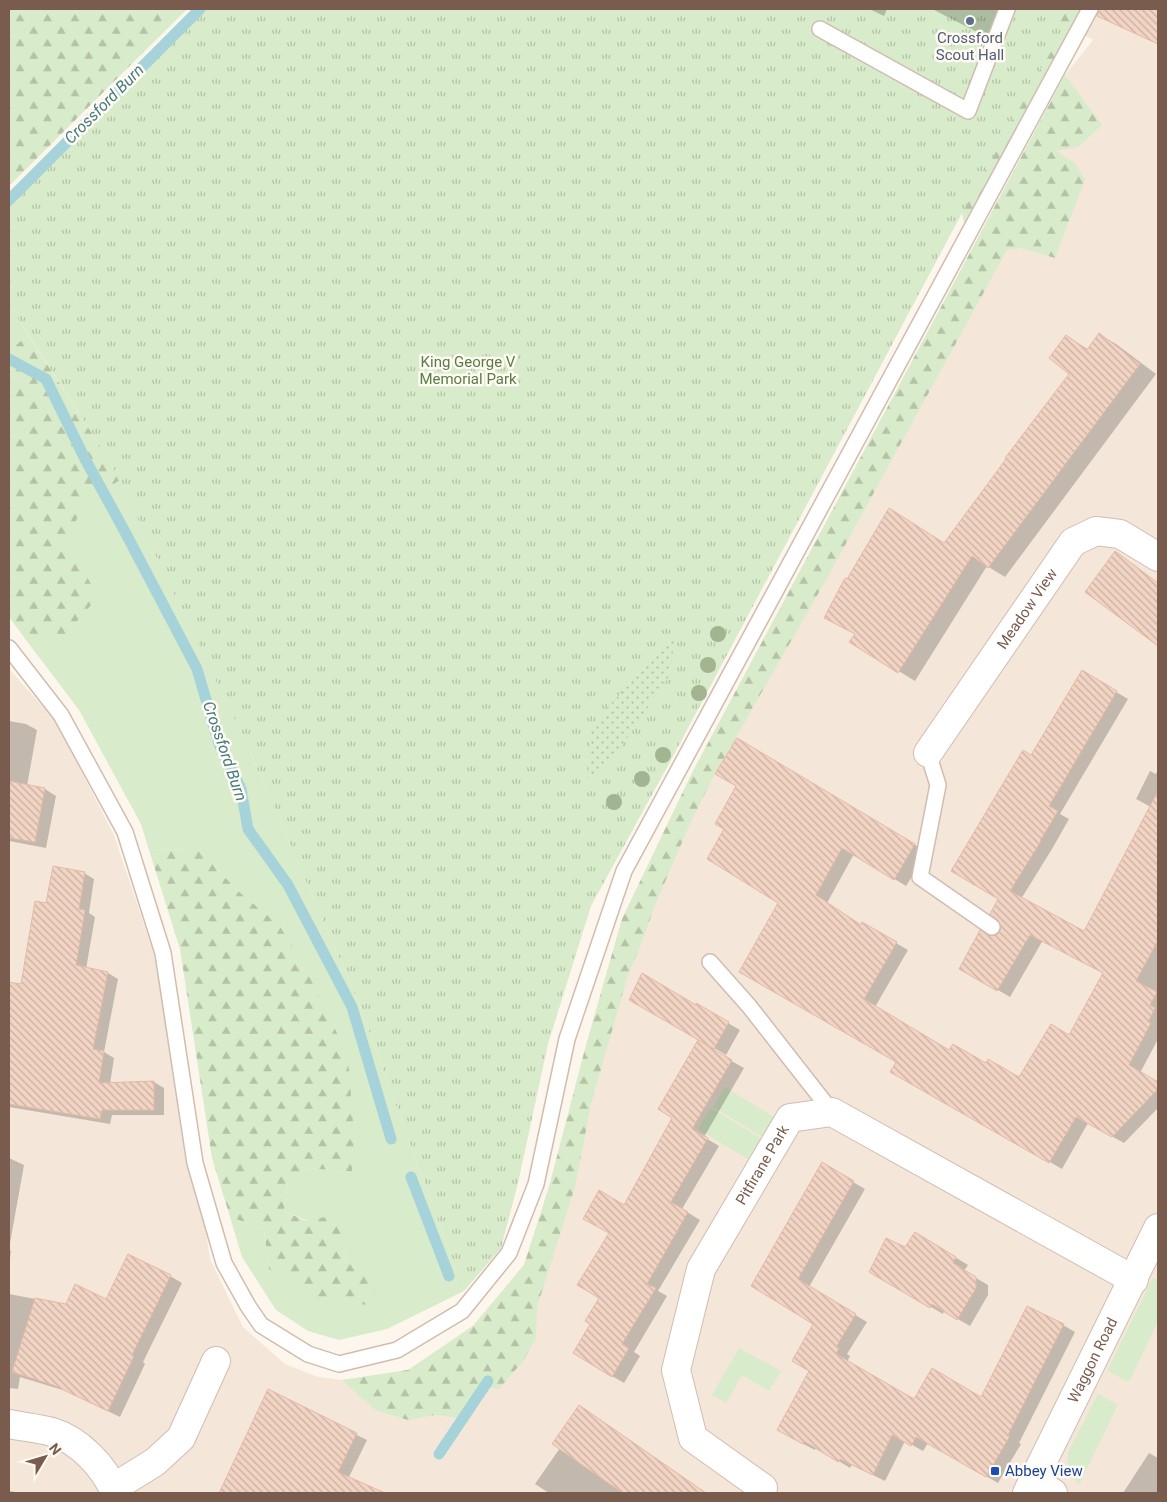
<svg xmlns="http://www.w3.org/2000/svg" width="1167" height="1502" font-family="Roboto,sans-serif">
	<defs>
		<pattern id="forest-firs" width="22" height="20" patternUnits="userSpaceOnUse" patternTransform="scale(1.25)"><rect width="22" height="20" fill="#d8ebca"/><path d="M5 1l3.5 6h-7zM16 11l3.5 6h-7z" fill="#b4c2a6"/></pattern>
		<pattern id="park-tufts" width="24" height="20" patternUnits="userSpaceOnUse" patternTransform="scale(1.25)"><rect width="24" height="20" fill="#d8ebca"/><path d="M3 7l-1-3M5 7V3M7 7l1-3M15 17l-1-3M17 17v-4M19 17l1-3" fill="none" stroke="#b4c2a6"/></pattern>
		<pattern id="garden-dots" width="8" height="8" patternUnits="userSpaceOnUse" patternTransform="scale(1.25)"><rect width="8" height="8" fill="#d8ebca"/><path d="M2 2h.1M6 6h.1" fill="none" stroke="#b4c2a6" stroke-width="1.8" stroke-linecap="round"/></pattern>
		<pattern id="building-back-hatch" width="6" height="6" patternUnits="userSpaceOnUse" patternTransform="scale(1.25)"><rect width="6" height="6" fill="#f2d4c4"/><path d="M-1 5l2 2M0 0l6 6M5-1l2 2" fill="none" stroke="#c9afa1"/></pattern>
	</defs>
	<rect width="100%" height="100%" fill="#fdf6ec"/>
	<path fill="#f4e7da" d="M1041,9h117v1484h-1149v-824l46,51 59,115 40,119 41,204 15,101 33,68 42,37 33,13 24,3 66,-10 65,-44 51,-61 25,-78 36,-138 37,-130 71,-148 372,-696 28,-35z"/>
	<g fill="#d8ebca">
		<path d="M9,304l19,31 -19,16z"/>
		<path d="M120,480l126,263 112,258 106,290 -77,38 -48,11 -31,-9 -32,-21 -34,-53 -12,-40 34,12 5,40 113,12 -38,-20 3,-24 -63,-26 4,-30 20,-13 44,4 -73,-247 -41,-34 -40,-42 -49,1 -8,-26 -62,-114 -56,-74h41l3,-94 15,-37z"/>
		<path d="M725,1087l51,31 -12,20 -51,-31z"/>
		<path d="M711,1108l51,31 -13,21 -51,-31z"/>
		<path d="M1153,1278l5,2v41l-29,61 -22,-11z"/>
		<path d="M739,1348l42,23 -12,20 -27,-16 -16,28 -14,-8z"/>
		<path d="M1098,1394l20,11 -39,80c-9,-11 -13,-19 -11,-33z"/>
	</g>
	<g fill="url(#forest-firs)">
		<path d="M9,9h178l-178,177z"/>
		<path d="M1022,9h61l-119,214 -2,-10 21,-64z"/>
		<path d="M1065,75l37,50 -24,22 -22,4 19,12 10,17 -30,78 -34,-10 -14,2 -181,330 -111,194 -23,45 -37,86 -13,37 -14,33 -37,129 -16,83 -38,120 -1,31 -12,22 -25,29 -20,-2 -10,32 -34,-4 -27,5 -33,-10 -33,-30 66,-10 65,-44 51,-61 25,-78 36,-138 37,-130 71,-148z"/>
		<path d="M28,335l82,126 10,19 -38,25 -14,37 30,55 -34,39h-41l-14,-19v-266z"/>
		<path d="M198,849l40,42 41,34 26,42 43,89 6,80 -2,36 -44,-4 -20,13 -4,30 22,10 24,-5 17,21 -3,24 38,19 -14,25 -54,-7 -45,-29 -5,-40 -34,-12 -18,-59 -32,-209 -31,-99z"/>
	</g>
	<path fill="url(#park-tufts)" d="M195,9h846l24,15 -103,189 -291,547 -80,146 -43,138 -30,139 -17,65 -37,43 -106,-290 -112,-258 -136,-282 -101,-156v-101z"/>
	<path fill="url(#garden-dots)" d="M675,634l-5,41 -49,72 -33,34 2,-47 18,-27z"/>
	<g fill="#0003">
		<path d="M869,9h18l-3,7z"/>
		<path d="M932,9h70l-15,28z"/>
		<path d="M1127,9h31v35l-39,-19z"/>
		<path d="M1100,335l16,9 40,30 -151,203 -18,-11 -72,115 -64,-39 5,-8 -9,-54 98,-36 126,-170 -4,-38 22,14z"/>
		<path d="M1115,553l43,30v61l-71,-52z"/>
		<path d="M1082,672l46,27 -68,115 9,5 -17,30 -31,50 64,34 66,-126 -15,-8 14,-28 6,3 2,-5v270l-18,34 18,10v25l-34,35 -36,-20 -26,46 -170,-98 5,-9 -171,-233 12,-44 -1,-45 190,112 -21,34 -52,-32 -27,49 35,23 1,-2 45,26 -33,57 75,44 70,27 50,-42 34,-63 -61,-33 -33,57 -50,-29 32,-30 8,-4 3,-7 -3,-28 32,-143z"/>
		<path d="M9,721l17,3 11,6 -10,56 18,3 11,7 -10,52 -37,-7z"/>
		<path d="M84,873l10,6 -5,34 6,4 -9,52 22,4 10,6 -14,73 10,6 -4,26 44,-2 10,6v27h-52l-2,9 -101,-17v-124l13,3 25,-81z"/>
		<path d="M631,999l66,6 43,25 -14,25z"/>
		<path d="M698,1042l46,26 -40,69 15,9 -37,63 18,11 -42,71 9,5 -33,56 6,4 -16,27 -12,-7 -20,-52 9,-27 9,-64 64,-115z"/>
		<path d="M9,1158l15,7 -15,84 2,2 -2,15z"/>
		<path d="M822,1164l43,25 -56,98 58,35 -20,32 3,2 -3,6 68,39 67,-2 81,-74 12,7 -56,111 2,1 -23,39 -70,-40 -5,8 -18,-10 -20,40 -33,-16 -2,3 -34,-21 -1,3 -25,-13 21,-67 3,-46 -62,-38z"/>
		<path d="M915,1233l53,32 -4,6 24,14v10l-18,31 -26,-15 -1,3 -72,-42 34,-23z"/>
		<path d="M170,1276l12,7 -39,79 2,2 -25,53 -54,-26 -46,-14 -2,12 -9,-1v-94l58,11 40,-4z"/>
		<path d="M268,1391l99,49 -19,39 4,2 -6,12h-126z"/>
		<path d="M591,1414l115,79h-157l-14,-9 25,-36z"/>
		<path d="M1149,1453l9,5v35h-35z"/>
		<path d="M9,1491l14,2h-14z"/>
	</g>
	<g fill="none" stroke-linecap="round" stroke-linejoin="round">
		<g stroke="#a6d3d9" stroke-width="11">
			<path d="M9,200l191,-191"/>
			<path d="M9,359l37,20 39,80 39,71 73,139 22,75 22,45 7,40 40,56 64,122 39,132"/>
			<path d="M411,1177l38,99"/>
			<path d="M439,1454l49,-73"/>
		</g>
	</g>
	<g fill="url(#building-back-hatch)" stroke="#e5baa4">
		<path d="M1099,9h59v35l-61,-28z"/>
		<path d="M1099,333l41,31 -152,204 -16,-12 -74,117 -49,-31 6,-8 -31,-16 21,-40 2,1 42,-71 55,35 62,-84 -1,-1 64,-84 -20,-16 17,-23 21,15z"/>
		<path d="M1115,551l43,32v63l-73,-54z"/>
		<path d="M1082,670l35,21 -68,115 9,5 -18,30h1l-31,50 74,40 74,-140v149l-22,41 21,11 -7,13 5,3 -7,14 3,1 -22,42 29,17v7l-46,48 -36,-20 -27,46 -159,-91 6,-10 -157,-90 39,-69 -71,-44 17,-30 -9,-5 21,-38 -21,-12 22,-36 178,106 -21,36 -52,-32 -26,47 45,30 1,-3 35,20 -33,57 85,51 4,-6 33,19 2,-4 31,18 32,-53 18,11 34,-62 -73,-38 -33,56 -38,-22 21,-39 12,6 7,-3 2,-6 -3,-7 -8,-6 8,-15 -47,-28 72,-121 8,5z"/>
		<path d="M9,781l36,7 -10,54 -26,-4z"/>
		<path d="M53,866l32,6 -6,37 6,1 -9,55 32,7 -15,77 11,2 -5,32 55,-2v29h-52l-2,9 -91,-15v-122l12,2 14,-83 11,2z"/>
		<path d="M642,973l54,32v-2l33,19 -15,27 -85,-49z"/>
		<path d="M698,1040l34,20 -40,69 16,9 -37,64 17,10 -41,72 9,4 -34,56 7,4 -17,29 -39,-24 17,-29 -5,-3 14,-23 -22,-13 32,-52 -26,-14 16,-29 25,15 48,-87 -14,-9z"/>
		<path d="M822,1162l32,19 -56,98 58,35 -20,33 3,1 -3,6 78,45 18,-31 49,29 46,-91 37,18 -56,111 2,1 -24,41 -70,-40 -5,9 -19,-11 -19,40 -33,-16 -2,3 -34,-21 -1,3 -26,-14 32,-59 -17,-10 21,-37 -62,-38z"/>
		<path d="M915,1232l41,25 -3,6 23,14v11l-19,32 -25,-16 -2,4 -61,-36 17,-34 19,9z"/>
		<path d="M128,1254l43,21 -39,80 2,1 -26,55 -55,-26 -41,-13 23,-74 31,6 9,-20 31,15z"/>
		<path d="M268,1389l89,44 -19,39 47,21h-166z"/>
		<path d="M579,1405l127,88h-83l-25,-17 -46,-32z"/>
	</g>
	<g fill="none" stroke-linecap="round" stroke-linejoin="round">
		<g stroke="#d0bdb0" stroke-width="18">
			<g id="service">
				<path d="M820,29l148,82 39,-102"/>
				<path d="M9,648l52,67 64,117 38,121 32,210 29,100 24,43 13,19 47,29 31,10 58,-14 65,-39 47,-58 27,-69 31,-145 57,-168 466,-862"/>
				<path d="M928,753l10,32 -18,92 72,50"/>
				<path d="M710,962l39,44 83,106"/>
			</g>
		</g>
		<g stroke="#d0bdb0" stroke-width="30">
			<g id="minor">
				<path id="s1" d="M928,753l145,-211 23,-11 24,3 38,23"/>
				<path d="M9,1424c14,3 29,4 43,8 27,8 53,35 63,61"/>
				<path d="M1034,1480l19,13"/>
				<path d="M113,1488l42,-26 26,-24 35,-77"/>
				<path id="s2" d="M763,1488l-70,-50 -17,-68 25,-101 89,-151 42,-6 302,168"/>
			</g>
		</g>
		<g stroke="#d0bdb0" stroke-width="30">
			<g id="tertiary">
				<path id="s3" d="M1027,1493l131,-265"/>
			</g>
		</g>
		<use href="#service" stroke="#fff" stroke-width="15"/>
		<use href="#minor" stroke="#fff" stroke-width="28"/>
		<use href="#tertiary" stroke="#fff" stroke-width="28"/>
	</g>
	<g fill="#a2b490">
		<circle cx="718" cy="634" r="8"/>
		<circle cx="708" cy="665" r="8"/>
		<circle cx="699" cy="693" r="8"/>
		<circle cx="663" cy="755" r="8"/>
		<circle cx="642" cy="779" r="8"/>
		<circle cx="614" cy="802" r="8"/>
	</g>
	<circle fill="#5c6f8a" stroke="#fffaf3" stroke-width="2" cx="970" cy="21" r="5"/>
	<rect fill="#1a4fb4" stroke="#fffaf3" stroke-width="2" x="990" y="1466" width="10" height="10" rx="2.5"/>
	<g text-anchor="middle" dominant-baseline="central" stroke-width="5" stroke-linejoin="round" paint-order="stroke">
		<g font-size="15" fill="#4e5e75" stroke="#fffaf3">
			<text x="970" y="38">Crossford<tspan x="970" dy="17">Scout Hall</tspan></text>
		</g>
		<g font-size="15" fill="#587e45" stroke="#fffaf3">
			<text x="468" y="362">King George V<tspan x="468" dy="17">Memorial Park</tspan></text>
		</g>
		<g font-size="15" fill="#795c4e" stroke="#fffaf3">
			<text stroke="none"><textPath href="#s1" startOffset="175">Meadow View</textPath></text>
			<text stroke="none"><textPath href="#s2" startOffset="381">Pitfirane Park</textPath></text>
			<text stroke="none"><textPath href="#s3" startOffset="148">Waggon Road</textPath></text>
		</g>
		<g font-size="15" fill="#164399" stroke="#fffaf3" text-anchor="start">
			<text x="1005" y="1471">Abbey View</text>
		</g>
		<g font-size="16" font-style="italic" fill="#447c84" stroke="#fffaf3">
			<text transform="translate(104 104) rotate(-45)">Crossford Burn</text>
			<text transform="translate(225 751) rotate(71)">Crossford Burn</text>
		</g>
	</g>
	<rect width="1167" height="1502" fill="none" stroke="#795c4e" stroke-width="20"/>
	<g transform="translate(45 1457) rotate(52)" stroke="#fffaf3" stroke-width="4" paint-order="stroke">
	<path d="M0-4L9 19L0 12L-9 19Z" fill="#795c4e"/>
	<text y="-8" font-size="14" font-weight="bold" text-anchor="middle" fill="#795c4e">N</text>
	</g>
</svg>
